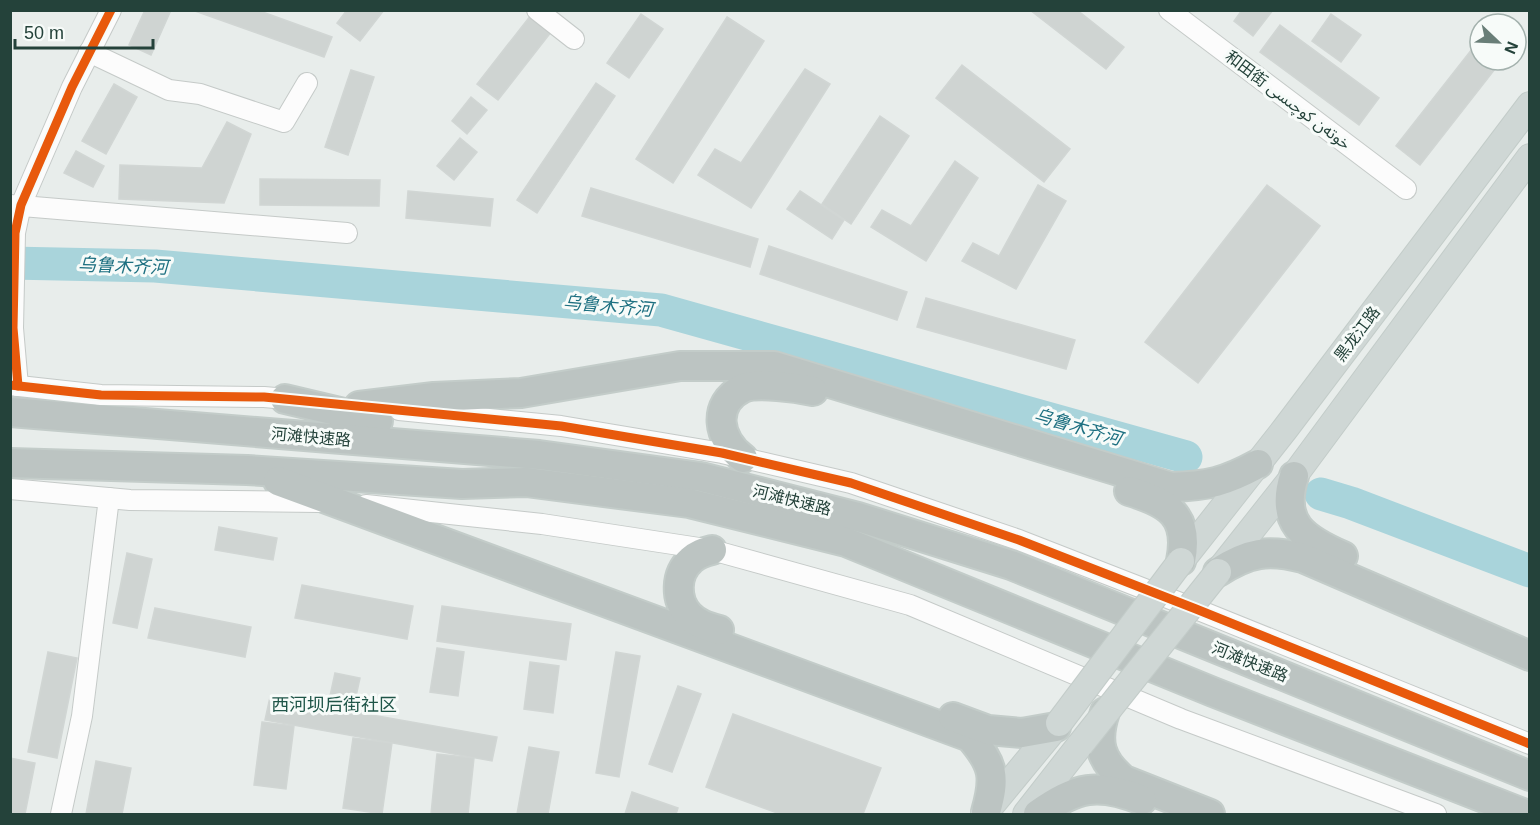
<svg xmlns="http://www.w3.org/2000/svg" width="1540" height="825" font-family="Helvetica,'Noto Sans Arabic','Noto Sans SC',sans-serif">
	<rect width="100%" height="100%" fill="#e8edeb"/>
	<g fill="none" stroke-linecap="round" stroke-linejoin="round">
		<g stroke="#a9d4db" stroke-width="33">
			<path d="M10,263l145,3 506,44 525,147"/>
			<path d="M1321,494l30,9 179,68"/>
		</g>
	</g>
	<g fill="#cfd4d2" stroke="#d1d6d4" stroke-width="1.5">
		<path d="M145,10h26l-20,45 -22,-10z"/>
		<path d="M257,10l75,27 -8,20 -129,-46z"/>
		<path d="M347,10h37l-24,31 -23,-18z"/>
		<path d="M1030,10h47l47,37 -18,22z"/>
		<path d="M1242,10h31l-20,26 -19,-15z"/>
		<path d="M641,14l22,15 -34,49 -22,-15z"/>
		<path d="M1331,14l30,21 -20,27 -29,-21z"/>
		<path d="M531,15l21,16 -54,69 -21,-16z"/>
		<path d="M727,17l37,24 -91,142 -37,-24z"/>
		<path d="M1280,25l99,73 -20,27 -99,-73z"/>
		<path d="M1480,39v21h22l-82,105 -24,-19z"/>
		<path d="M962,65l108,84 -26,33 -108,-84z"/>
		<path d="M805,69l25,15 -79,124 -53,-33 17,-26 26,14z"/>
		<path d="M351,70l23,7 -26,78 -23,-8z"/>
		<path d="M596,83l19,13 -78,117 -20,-13z"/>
		<path d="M114,84l23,13 -31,57 -24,-13z"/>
		<path d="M471,97l16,13 -20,24 -15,-13z"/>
		<path d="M880,116l29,20 -58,88 -29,-20z"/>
		<path d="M227,122l24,12 -27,69 -105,-4 1,-34 82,3z"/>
		<path d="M460,138l17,14 -23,28 -17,-14z"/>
		<path d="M76,151l28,15 -11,21 -29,-14z"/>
		<path d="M955,161l23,17 -52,83 -55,-34 11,-17 29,16z"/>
		<path d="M260,179l120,1 -1,26 -119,-1z"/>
		<path d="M1038,185l28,16 -50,88 -54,-28 11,-18 26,13z"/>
		<path d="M1267,185l53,41 -122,157 -53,-41z"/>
		<path d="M591,188l167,51 -8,28 -168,-51z"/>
		<path d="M408,191l85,8 -3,27 -84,-8z"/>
		<path d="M800,191l44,29 -12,19 -45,-30z"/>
		<path d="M769,246l138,46 -10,28 -137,-46z"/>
		<path d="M926,298l149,42 -9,29 -149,-42z"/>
		<path d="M219,527l58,11 -4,22 -58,-10z"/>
		<path d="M127,553l25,6 -15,69 -24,-5z"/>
		<path d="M302,585l111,21 -6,33 -112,-21z"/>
		<path d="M442,606l129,18 -5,36 -129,-19z"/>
		<path d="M155,608l96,19 -6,30 -97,-19z"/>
		<path d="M437,648l27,4 -6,44 -28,-4z"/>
		<path d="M48,652l29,6 -20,100 -29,-6z"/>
		<path d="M616,652l24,4 -21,121 -23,-4z"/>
		<path d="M530,662l29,4 -6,47 -29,-4z"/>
		<path d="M335,673l25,5 -5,23 -25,-5z"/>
		<path d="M678,686l23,8 -29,78 -23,-8z"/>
		<path d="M270,697l227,40 -5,24 -227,-41z"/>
		<path d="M733,714l148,54 -18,46h-83l-74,-27z"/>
		<path d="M262,722l32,4 -8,63 -32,-4z"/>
		<path d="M353,738l39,5 -10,71 -39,-6z"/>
		<path d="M529,747l30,5 -11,62h-31z"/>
		<path d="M437,754l37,4 -6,56h-37z"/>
		<path d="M10,758l25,5 -10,51h-15z"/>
		<path d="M96,761l35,7 -9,46h-36z"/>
		<path d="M632,792l46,16 -2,6h-51z"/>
	</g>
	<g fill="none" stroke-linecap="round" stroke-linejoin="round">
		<g stroke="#c5cac8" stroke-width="22">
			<g id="minor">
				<path d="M537,10l37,29"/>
				<path d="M1169,10l237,179"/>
				<path d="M89,52l80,38 31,4 84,28 23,-39"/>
				<path d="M10,205l337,28"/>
				<path d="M10,385l91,10 163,2 34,3"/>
				<path d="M18,386l-5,-58 2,-95 6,-28 51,-118 39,-77"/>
				<path d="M399,410l162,16 161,27 129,30 168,57 177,69 334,135"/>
				<path d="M10,489l120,11 189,2"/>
				<path d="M366,505l176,19 170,26 198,55 271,114 255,95"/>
				<path d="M61,814l21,-98 27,-218"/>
			</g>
		</g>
		<g stroke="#c3ccc9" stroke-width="28">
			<g id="major">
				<path d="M1181,561l104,-132 245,-324"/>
				<path d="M1218,572l76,-96 236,-319"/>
				<path d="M984,814l75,-91"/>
				<path d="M1026,814l54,-69"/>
			</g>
		</g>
		<g stroke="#c3ccc9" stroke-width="32">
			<g id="highway">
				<path d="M285,399l93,22"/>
				<path d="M359,406l75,-9 87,-4 159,-27h94l397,121c37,-1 54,-5 87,-23"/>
				<path d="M10,412l529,43 162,22 157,40 153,48 519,211"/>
				<path d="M743,458c-25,-18 -32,-54 0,-70 14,-6 55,0 70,3"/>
				<path d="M10,463l237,7 215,14 64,-2 163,21 157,39 367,150 312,122"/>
				<path d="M1294,476c-15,47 10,63 49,80"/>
				<path d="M278,481l692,256c24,28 26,40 16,75"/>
				<path d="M1129,491c40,12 61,25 52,70"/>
				<path d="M712,550c-8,2 -15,4 -21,10 -16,14 -16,40 -2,55 8,9 19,12 30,15"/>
				<path d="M1218,572c31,-20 50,-23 85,-14l227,98"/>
				<path d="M1105,712c-10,30 -5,48 19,68l86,34"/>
				<path d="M953,717l35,13 34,3 34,-6"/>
				<path d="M1038,814c39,-27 59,-32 104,-14"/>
			</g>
		</g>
		<use href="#minor" stroke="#fcfcfc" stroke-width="20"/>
		<use href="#major" stroke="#cfd7d5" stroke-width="26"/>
		<use href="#highway" stroke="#bcc4c2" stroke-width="28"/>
		<g stroke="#c3ccc9" stroke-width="28" stroke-linecap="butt">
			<g id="major-bridge">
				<path d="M1059,723l122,-162"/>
				<path d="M1080,745l138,-173"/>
			</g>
		</g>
		<use href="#major-bridge" stroke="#cfd7d5" stroke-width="26"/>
		<g stroke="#f7fbf9" stroke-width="13">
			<g id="cycleway">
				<path d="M10,385l91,10 163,2 297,29 161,27 129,30 168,57 177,69 334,135"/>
				<path d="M18,386l-5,-58 2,-95 6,-28 51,-118 39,-77"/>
			</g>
		</g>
		<use href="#cycleway" stroke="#e8590c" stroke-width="9"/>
	</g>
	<g text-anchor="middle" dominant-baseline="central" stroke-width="6" stroke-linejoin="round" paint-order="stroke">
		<g font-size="16" fill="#24423a" stroke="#f7fbf9">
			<text transform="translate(1288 100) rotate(37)">和田街 خوتەن كوچىسى</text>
			<text transform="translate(1357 334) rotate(-53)">黑龙江路</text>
			<text transform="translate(311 437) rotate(5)">河滩快速路</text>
			<text transform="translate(792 500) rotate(14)">河滩快速路</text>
			<text transform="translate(1250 662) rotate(22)">河滩快速路</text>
		</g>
		<g font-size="18" font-style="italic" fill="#1c6f80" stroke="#f7fbf9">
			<text transform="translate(123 266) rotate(2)">乌鲁木齐河</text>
			<text transform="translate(608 306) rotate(5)">乌鲁木齐河</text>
			<text transform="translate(1078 427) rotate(16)">乌鲁木齐河</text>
		</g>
		<g font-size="18" fill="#1f5548" stroke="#f7fbf9">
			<text x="334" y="705">西河坝后街社区</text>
		</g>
	</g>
	<rect width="1540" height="825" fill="none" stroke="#24423a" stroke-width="24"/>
	<g transform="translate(1498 42) rotate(113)"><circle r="28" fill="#f7fbf9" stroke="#a3b1ad" stroke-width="1.5"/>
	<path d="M0-4.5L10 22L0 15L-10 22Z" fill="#697e78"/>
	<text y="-9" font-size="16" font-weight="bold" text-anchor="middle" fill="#24423a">N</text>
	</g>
	<path d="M15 39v9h138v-9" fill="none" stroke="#24423a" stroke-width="3"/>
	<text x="24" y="39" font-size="18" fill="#24423a" stroke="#f7fbf9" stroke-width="4.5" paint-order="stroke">50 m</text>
</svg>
